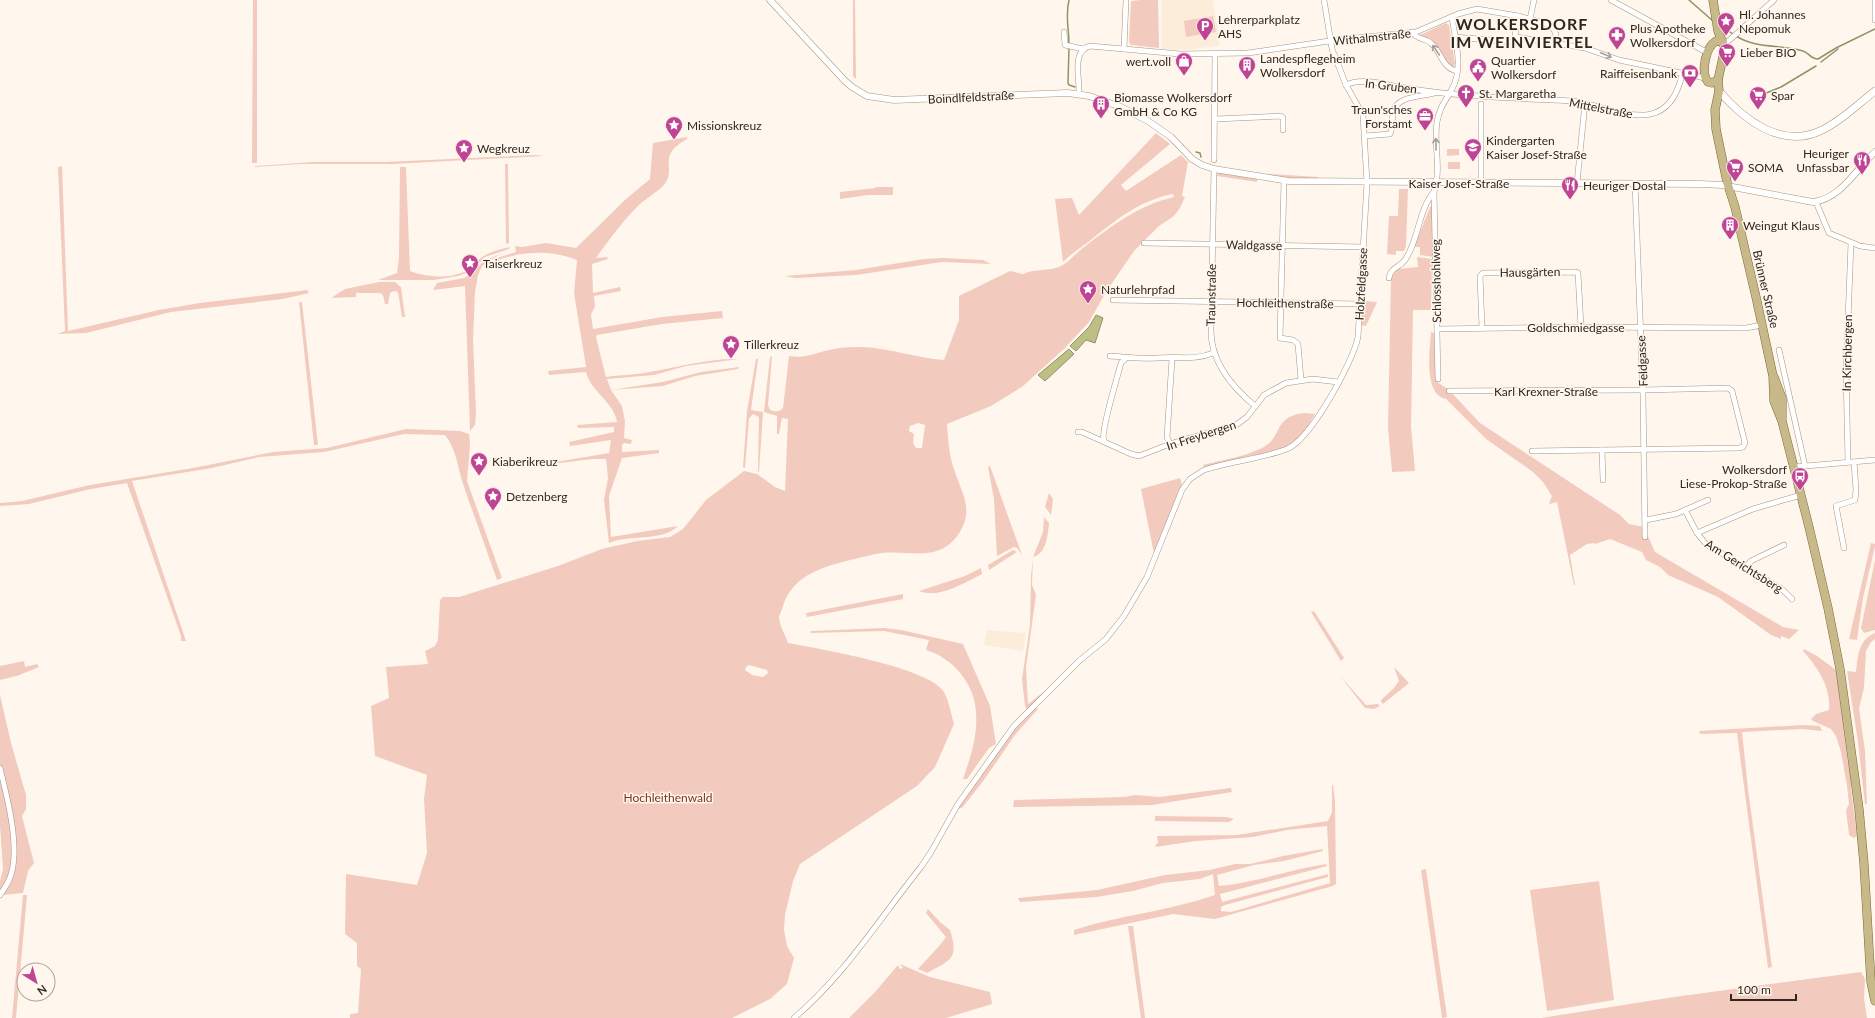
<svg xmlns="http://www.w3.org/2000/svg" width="1875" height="1018" font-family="Lato,sans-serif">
	<rect width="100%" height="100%" fill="#fff7ed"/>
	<g fill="#fcedda">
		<path d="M1162,0h51l7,45 -31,5 -27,-1z"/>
		<path d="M987,630l39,3 -3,18 -39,-6z"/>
	</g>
	<g fill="#f2cbbe" fill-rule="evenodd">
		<path d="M253,0h4v163h-5z"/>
		<path d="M853,0h2l1,79 -3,-3z"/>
		<path d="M1141,0h17l1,48 -28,-3 -2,-3 2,-41z"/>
		<path d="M1213,16l3,16 -30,5 -2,-16z"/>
		<path d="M1446,23l3,2 6,39 -3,4 -3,-1 -18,-26 -13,-5z"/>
		<path d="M1156,133l14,11 -49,41 5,6 55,-36 7,7 -6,34 3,1 -5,11 -6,8 -15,10 -25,25 -28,41 -17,30 -24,26 -42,38 -32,20 -44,18c1,15 2,31 7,45 6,21 20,38 7,61 -19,34 -50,20 -79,23 -9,1 -18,4 -27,6 -30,7 -62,15 -72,47 -1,3 -3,8 -4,11 0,8 7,19 9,26 31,6 141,24 156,49 5,9 7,22 10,32l-19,43 -18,19 -117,78 -7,17 -8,34 -1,15 3,16 7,12 -7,26 -17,15 -38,19h-382v-4l8,-1 3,-44 -4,-3v-23l-12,-9 1,-60 71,11 10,-32 -3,-54 3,-24 -52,-19 -4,-50 18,-8 -3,-31 42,-3 -3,-13 10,-5 3,-6 2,-40 3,-3h16l99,-31 44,-17 35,-8 33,-4 13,-8 23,-29 38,-29 13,3 18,13 10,4 3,-72 -6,-1 -3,16h-2v-18l-13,-4 6,-55 2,-1 -4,49 2,5c6,2 9,2 13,-2l6,-52c19,3 27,-4 45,-7 9,-2 19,-2 28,-2 28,1 54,11 82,13l15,-40v-24l51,-25 13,3c12,-6 26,-2 38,-8 8,-4 15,-13 22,-18 28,-22 56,-43 91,-51l-1,-3c-32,6 -56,25 -81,45 -10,8 -20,14 -29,23l-8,-63 17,-1 7,17zM918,423l7,2 -3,23h-6l-3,-5 1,-9 -5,-3 1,-5zM749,665l18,5 1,3 -5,4 -11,-2 -7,-5 1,-3z"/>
		<path d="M687,137v2c-32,18 -9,28 -23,46 -8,8 -19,14 -27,22 -15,15 -28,33 -41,51l11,-1 1,2 -16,5 1,29 27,-6 1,4 -27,5 1,11 -4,7 2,15 69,-12 60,-6 1,7 -61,6 -65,11 -1,2 10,40c14,-2 29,-2 43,-5 31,-5 59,-14 90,-13l-53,7 -32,9 -47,4 4,11 52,-8 38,-10 38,-5 -1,2 -43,7 -32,10 -52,4 11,16 3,15 -1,17 8,2 -1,4 -7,-1 -2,2v7l37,-2v3l-37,5 -13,38 2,41 67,-11c-16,16 -48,8 -69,17l-5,-43 4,-22 -2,-19h-13l-67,8 83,-14 2,-13 -41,6 -1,-4 45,-10v-5l-36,1 -1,-3 40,-3c-3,-20 -26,-30 -31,-50l-37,3 -1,-4 38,-4 -12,-74 3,-33c-25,-10 -54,-9 -79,0l-1,-2 19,-6 -1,-6 7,1 24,-4 30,5 50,-49 24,-20 3,-36z"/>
		<path d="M1447,149h12v6l-12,1z"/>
		<path d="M536,155l8,1 -152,8h-90l-47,3v-1l58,-4h72z"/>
		<rect x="1448" y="162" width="12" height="7"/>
		<path d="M505,164h3l1,79 -3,1z"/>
		<path d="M62,166l6,165 91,-21 41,-7 107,-13 2,3 -26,6 -112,13 -85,21 -29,1 8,-3 -7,-164z"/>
		<path d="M400,167h6l4,104c16,6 41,9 57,-1 5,-3 9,-9 14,-12 8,-6 19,-9 29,-11l-1,2 -24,8 -16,15 -11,4 -24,4h-56l19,-7 2,-15z"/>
		<path d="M1218,172l39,7v3l-40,-6z"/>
		<path d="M1268,174l50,3v2h-26l-24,-3z"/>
		<path d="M876,187h17v8h-25l-28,4v-7l35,-4z"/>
		<path d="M1399,189h9l-2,57 -2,5h-8v4l-9,-1 2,-38h9z"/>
		<path d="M1432,206l2,51 -14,-2v-8h-6l16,-40z"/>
		<path d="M503,253l-13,7 -8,6 -4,9 -3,17 -2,48 3,73 -1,12 -5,6 -5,-145 -32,4 4,-7 27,-5 8,-5 12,-12z"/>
		<path d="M1417,257l15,2 -1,51h-18l-2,117 4,44 -23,1 -4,-44 3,-151 7,-8 20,-2z"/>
		<path d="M943,258l40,2 8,4 -49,-2 -86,13 -61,3 -10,-2 71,-6 68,-11z"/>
		<path d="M379,282h16l6,5 4,30h-3l-4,-25 -4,-1 -4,2 -2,11h-3l-2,-9 -3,-2h-24v4l-25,1 14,-9z"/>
		<path d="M1363,301l14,1 -11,24 -5,-1z"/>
		<path d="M299,302h3l16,143h-4z"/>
		<path d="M1431,332l3,1 2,48 13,9 31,33 140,92 9,9 15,3 11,25 128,75 16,3 -10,9 -8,-3v3l-10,-4 -53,-38 -50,-22 -8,-8 -14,-7 -4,-8 -32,-13 -15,5 -1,-1 -7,1 -17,11 5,30h-1l-17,-83 -8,2 3,-8 -9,-14 -10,-10 -47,-33 -40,-40c-23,-4 -16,-51 -15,-67z"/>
		<path d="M756,359h2l-7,51 12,2 -4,60h-1l1,-55 -6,-3 -4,5 -4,49 -2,-1 4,-56z"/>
		<path d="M1305,413l10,1c-9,16 -17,28 -34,35l-77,19 -1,-3c19,-5 41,-8 59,-17 22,-11 10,-32 43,-35z"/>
		<path d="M406,429l54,2 9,3 1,11 -3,36 35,97 -5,2c-11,-32 -23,-64 -34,-96 -5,-16 -7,-36 -18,-49l-41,-1 -80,18 -65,5 -47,11 -80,13 54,160h-5v-5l-54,-153 -36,6 -62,15 -29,2v-3l22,-2 68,-16 103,-17 80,-16 54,-4z"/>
		<path d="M990,466l32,89 -5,-7 -3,-1 -17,9 -3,-57 -6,-32z"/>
		<path d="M1180,478l2,7 -5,10 -23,59 -13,-65z"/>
		<path d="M1049,493l4,6 -2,16 -6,-8z"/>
		<path d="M1044,517l5,6c-1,10 -2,31 -16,34l10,-25z"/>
		<path d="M1871,543l4,1v2l-12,52 -6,42 -8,-1z"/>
		<path d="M1013,550l4,2 -28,18 -1,-5z"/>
		<path d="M1033,559l-1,26 4,10 -10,72 2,37 27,-21 -28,27 -2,-4 -3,-27 8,-54 1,-50z"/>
		<path d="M1875,560v70l-11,3 -3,-5z"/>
		<path d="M981,568l1,6c-18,9 -43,25 -63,17l46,-15z"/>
		<path d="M903,594v5l-96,18 -1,-4z"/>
		<path d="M1314,611l30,47 -3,3 -30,-49z"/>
		<path d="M884,628l17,2 62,14 27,62 6,38 -7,4 -22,31h-4c7,-20 15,-44 13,-66 -1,-29 -23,-55 -50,-63l3,-10 -45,-9 -73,2v-2z"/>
		<path d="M1875,633v6l-4,3 -5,9 -2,37 -5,20 6,43 2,53h-2l-7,-62 -11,-71 9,1c2,-16 2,-32 19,-39z"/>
		<path d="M1804,649l13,7 19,14 12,93 3,14v11l6,48 -3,2 -5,-3 -3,-25 3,-6 -2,-18 -6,-34 -5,-16 -5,-7 -18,-8 -2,-2 5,-5 13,-4c2,-23 -11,-42 -26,-59z"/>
		<path d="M24,661l1,6 12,-3 2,3 -22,9 -17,4v-14z"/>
		<path d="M1394,667c6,6 10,11 15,16l-26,21 -2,-2v-2l13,-12 5,-7z"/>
		<path d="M1340,676l26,29 12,-1 2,2 -6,3 -9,-1z"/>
		<path d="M0,695l11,48 15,52v14l-4,7 12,47 -6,8 -5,22 -19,2 -4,-3v-11l3,-12 -3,-43z"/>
		<path d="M1036,707l2,2 -23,26 -31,45 -22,28 -5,1 35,-48 19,-28z"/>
		<path d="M1803,725l17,1 2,5 -20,-2 -60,3 6,57 24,178 -4,1 -31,-235 -37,1 -1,-3z"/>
		<path d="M1332,785h1l2,16 1,83 -3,2 -118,33 -42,-5 -99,21v-5c46,-15 95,-19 141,-35l-2,-21 -13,5 -37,4 -30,8 -36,6 -77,5 -2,-4 79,-8 68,-15 44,-5 26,-6h15l33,-8 40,-7v2l-39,10 -30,4 -37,10 2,11c37,-3 71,-17 107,-22l1,2 -7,2 -100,26 2,8 106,-28v3l-103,28 -4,2v4l10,1 99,-29 -3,-57 -40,4 -34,7 -57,4 -41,6 3,-5 -1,-6 80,-1 91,-14 4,-9z"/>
		<path d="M1231,788l1,4 -80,13 -139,2 1,-7 111,-3 10,-2 24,2z"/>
		<path d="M1155,816l71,1 8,2 -5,3 -74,-1z"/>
		<path d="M1426,869l21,148 -5,1 -19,-134 -2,-14z"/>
		<path d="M1599,881l15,119 -67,11 -17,-121z"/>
		<path d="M23,895h4l-11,123h-4z"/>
		<path d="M928,909l12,13 10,8c9,29 1,30 -23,43l-9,-4 22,-24 6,-8 -20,-24z"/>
		<path d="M1128,926h5l12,92h-4z"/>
		<path d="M900,964l30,13 60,15 2,12 -46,14h-97l26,-26 23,-27 2,4 3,-1z"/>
		<path d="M1861,972l4,7 -1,19 3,20h-326l133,-21z"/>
	</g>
	<g fill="#bcc085" stroke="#929266">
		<path d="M1096,315l7,3 -8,25 -9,-3 -10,11 -6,-5 19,-19z"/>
		<path d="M1069,349l5,5 -29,27 -7,-6z"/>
	</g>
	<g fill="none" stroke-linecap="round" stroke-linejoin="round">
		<g stroke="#929266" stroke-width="1.5">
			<path d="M1689,0l24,21"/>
			<path d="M1721,26l12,8"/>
			<path d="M1736,36c20,13 45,8 67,15 6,2 8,8 15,8l18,-11 39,-19"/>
			<path d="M1069,44c0,-16 -4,-28 0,-44"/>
			<path d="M1069,47l-1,36 1,2 6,2"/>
			<path d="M1821,62l17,-13"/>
			<path d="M1764,94l17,-7 35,-21"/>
			<path d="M1196,152l4,1 1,4"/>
		</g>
		<g stroke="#a7957d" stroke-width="6">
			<g id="minor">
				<path d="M1611,0l97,53"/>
				<path d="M1875,0v20"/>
				<path d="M1530,19l4,-19"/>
				<path d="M1064,32l1,13 18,4"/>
				<path d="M1412,32c5,8 13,6 19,11 11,10 11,25 26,28"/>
				<path d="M1455,37l59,5 4,-26"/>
				<path d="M1516,37l69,11 34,12 86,18"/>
				<path d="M1724,45l50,-45"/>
				<path d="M1124,49l2,-49"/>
				<path d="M1346,85c13,-7 35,-2 48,1 58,11 120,12 179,15 44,7 94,39 109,-26"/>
				<path d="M1079,94c1,-15 -8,-43 11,-48l90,8 68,-1 88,-13 80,-8 42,-18 19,-5 41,7 33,9 5,9 -2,10"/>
				<path d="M1216,119l65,-3 2,2v12"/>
				<path d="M1365,136l25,-2c3,-6 2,-15 3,-22 4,-17 30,-15 42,-19"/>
				<path d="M1214,160l1,-105"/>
				<path d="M1214,169l-3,162c0,31 21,56 44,75"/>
				<path d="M1284,181l-4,157 13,2 5,4 3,36"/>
				<path d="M1481,183v-79"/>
				<path d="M1577,183l8,-80"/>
				<path d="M1635,183l8,212 2,142"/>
				<path d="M1816,202l13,31 31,13 15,2"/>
				<path d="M1144,243l219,4"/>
				<path d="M1389,278c1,-10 11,-11 16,-18 14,-20 13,-50 29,-68"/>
				<path d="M1113,300l247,4"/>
				<path d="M1482,328l-2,-52 3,-3 93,-1 2,1 3,54"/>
				<path d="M1437,329l144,-2 165,1 16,-3"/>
				<path d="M1779,350l26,116"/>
				<path d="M1110,356c16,1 31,3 47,2 20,-2 37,3 56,-5"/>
				<path d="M1438,379l-4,-187c1,-5 2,-10 3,-15 2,-18 -3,-37 0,-55 3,-16 8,-20 15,-33 12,-21 3,-50 0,-72"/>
				<path d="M1449,391l194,-1 85,-2 4,3 13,52 -2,4 -4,1 -207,3"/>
				<path d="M1078,432h4l49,22 8,2 31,-12 66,-19 11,-8 17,-22 22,-12 27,-4 25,3"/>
				<path d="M1104,440c-4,-6 14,-65 17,-77l5,-5"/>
				<path d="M1170,444l-3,-7 5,-78"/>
				<path d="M1602,450l1,30"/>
				<path d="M1848,462l-2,-91 5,-128"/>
				<path d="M1794,467l81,-7"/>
				<path d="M1685,510l12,23 9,11 77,46 9,9"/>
				<path d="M1646,520l30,-6 32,-14"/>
				<path d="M1697,533l56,-24 48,-14"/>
				<path d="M1844,548l-8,-42 19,-6 1,-10 -2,-28"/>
				<path d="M1745,568l6,-7 33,-16"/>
				<path d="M0,768c7,29 22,84 9,112 -2,5 -6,10 -9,15"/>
				<path d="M794,1018c50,-42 86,-100 127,-151l10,-15 27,-48 56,-78 65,-65 27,-22 18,-23 23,-39 35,-87 8,-11 14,-9c27,-9 57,-11 83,-21 24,-10 66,-87 71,-112l9,-154 -4,-68 -17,-30 -14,-36 -8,-49"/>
			</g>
		</g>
		<g stroke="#a7957d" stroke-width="7">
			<path id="tertiary" d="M770,0l75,81 7,6 15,9 27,4 174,-7 21,3 32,11 27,14 23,16 21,22 10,6 12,4 75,12 412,3 21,1 91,17c29,-4 42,-32 62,-50"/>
		</g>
		<g stroke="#a7957d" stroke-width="8">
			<path id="secondary" d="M1719,91c24,28 62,58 101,40 20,-9 38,-27 55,-40"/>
		</g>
		<g stroke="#7a6831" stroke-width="9">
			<g id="primary">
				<path d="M1713,0l5,31 7,17 -7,32 1,11 -4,19 1,19 11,53 8,25 21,90 17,79 1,25 8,20 27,106 19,81 12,61 19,140 5,55 7,118 4,19"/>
				<path d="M1718,80l-6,3 -4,-1c-8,-10 -2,-35 8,-41l7,1"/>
				<path d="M1774,377l8,21v20"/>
			</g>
		</g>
		<use href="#minor" stroke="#fff" stroke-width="5"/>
		<use href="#tertiary" stroke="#fff" stroke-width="6"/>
		<use href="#secondary" stroke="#fff" stroke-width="7"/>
		<use href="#primary" stroke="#c7b989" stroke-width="8"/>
	</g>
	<defs><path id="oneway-shaft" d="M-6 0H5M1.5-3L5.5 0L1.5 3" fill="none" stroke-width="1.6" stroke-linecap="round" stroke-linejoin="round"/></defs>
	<g stroke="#a29e9a">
		<use href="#oneway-shaft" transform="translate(1436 50) rotate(-124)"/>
		<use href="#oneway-shaft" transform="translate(1606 55) rotate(22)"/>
		<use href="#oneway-shaft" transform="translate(1436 144) rotate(-91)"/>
	</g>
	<defs>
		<g id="sight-pin" transform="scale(0.9)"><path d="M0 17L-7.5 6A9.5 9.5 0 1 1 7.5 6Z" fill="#bf4494" stroke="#fff7ed"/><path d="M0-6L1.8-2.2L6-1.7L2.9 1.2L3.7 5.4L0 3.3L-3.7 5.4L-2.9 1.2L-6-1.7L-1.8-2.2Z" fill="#fff"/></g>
		<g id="parking-pin" transform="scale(0.9)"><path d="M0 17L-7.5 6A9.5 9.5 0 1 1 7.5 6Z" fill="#bf4494" stroke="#fff7ed"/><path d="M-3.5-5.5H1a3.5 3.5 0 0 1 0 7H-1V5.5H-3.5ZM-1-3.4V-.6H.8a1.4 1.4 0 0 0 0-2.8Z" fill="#fff"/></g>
		<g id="pharmacy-pin" transform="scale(0.9)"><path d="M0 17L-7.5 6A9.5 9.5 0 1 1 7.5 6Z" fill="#bf4494" stroke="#fff7ed"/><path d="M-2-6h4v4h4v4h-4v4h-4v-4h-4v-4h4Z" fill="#fff"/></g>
		<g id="supermarket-pin" transform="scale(0.9)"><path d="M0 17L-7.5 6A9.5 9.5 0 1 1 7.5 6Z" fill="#bf4494" stroke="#fff7ed"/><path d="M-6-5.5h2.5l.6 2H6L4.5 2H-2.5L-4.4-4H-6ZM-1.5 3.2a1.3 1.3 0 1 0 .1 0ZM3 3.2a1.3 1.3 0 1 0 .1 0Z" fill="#fff"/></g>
		<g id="shop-pin" transform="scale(0.9)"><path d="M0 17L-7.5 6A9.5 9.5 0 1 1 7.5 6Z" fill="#bf4494" stroke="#fff7ed"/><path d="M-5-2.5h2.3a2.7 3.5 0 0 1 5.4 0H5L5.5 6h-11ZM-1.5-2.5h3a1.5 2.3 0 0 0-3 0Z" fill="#fff"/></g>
		<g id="building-pin" transform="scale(0.9)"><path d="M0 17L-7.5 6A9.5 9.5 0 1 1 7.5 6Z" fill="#bf4494" stroke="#fff7ed"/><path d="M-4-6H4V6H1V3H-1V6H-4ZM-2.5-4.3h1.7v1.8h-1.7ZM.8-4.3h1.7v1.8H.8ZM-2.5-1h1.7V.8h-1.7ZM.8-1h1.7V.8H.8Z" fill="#fff"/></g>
		<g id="civic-pin" transform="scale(0.9)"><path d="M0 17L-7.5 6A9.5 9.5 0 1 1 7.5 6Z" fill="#bf4494" stroke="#fff7ed"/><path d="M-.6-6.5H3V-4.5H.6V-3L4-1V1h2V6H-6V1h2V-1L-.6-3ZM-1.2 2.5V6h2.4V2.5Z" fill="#fff"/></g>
		<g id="bank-pin" transform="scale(0.9)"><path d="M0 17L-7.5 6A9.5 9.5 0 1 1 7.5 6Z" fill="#bf4494" stroke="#fff7ed"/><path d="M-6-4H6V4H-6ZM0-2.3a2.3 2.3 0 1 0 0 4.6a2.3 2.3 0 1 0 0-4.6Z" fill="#fff"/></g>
		<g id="church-pin" transform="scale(0.9)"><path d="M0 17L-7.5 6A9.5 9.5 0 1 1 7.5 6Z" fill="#bf4494" stroke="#fff7ed"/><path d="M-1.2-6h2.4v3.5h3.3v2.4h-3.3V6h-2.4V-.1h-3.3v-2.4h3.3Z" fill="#fff"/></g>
		<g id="office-pin" transform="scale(0.9)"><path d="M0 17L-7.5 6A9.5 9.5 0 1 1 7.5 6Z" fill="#bf4494" stroke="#fff7ed"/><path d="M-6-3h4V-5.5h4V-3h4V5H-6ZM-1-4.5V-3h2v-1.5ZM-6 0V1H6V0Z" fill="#fff"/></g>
		<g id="school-pin" transform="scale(0.9)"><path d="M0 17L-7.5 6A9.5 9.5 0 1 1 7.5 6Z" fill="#bf4494" stroke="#fff7ed"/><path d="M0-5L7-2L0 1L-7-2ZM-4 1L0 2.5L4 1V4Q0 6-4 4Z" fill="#fff"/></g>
		<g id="restaurant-pin" transform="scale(0.9)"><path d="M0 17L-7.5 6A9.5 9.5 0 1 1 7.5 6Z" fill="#bf4494" stroke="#fff7ed"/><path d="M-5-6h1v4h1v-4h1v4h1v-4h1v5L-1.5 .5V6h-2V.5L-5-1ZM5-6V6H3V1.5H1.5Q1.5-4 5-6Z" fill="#fff"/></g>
		<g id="bus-pin" transform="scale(0.9)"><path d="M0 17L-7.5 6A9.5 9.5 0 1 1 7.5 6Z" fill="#bf4494" stroke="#fff7ed"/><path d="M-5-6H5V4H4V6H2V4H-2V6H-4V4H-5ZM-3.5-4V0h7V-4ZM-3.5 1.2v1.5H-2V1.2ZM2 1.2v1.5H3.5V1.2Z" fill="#fff"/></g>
	</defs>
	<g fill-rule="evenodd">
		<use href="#sight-pin" x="1726" y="21"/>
		<use href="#parking-pin" x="1205" y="26"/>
		<use href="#pharmacy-pin" x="1617" y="35"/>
		<use href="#supermarket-pin" x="1727" y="52"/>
		<use href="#shop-pin" x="1184" y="61"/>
		<use href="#building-pin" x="1247" y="65"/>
		<use href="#civic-pin" x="1478" y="67"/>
		<use href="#bank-pin" x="1690" y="73"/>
		<use href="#church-pin" x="1466" y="93"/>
		<use href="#supermarket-pin" x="1758" y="95"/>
		<use href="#building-pin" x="1101" y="104"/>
		<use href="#office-pin" x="1425" y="116"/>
		<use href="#sight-pin" x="674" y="125"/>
		<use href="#school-pin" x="1473" y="147"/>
		<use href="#sight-pin" x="464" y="148"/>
		<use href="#restaurant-pin" x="1862" y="160"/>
		<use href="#supermarket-pin" x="1735" y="167"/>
		<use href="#restaurant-pin" x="1570" y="185"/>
		<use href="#building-pin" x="1730" y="225"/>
		<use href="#sight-pin" x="470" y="263"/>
		<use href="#sight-pin" x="1088" y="289"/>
		<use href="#sight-pin" x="731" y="344"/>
		<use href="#sight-pin" x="479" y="461"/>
		<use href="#bus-pin" x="1800" y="476"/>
		<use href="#sight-pin" x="493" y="496"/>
	</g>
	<g text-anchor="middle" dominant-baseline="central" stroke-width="3" stroke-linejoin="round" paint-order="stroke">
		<g font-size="12" fill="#30281f" stroke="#fff7ed" text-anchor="start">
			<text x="1739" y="14">Hl. Johannes<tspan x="1739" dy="14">Nepomuk</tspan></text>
			<text x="1218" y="19">Lehrerparkplatz<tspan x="1218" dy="14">AHS</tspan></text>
			<text x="1630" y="28">Plus Apotheke<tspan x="1630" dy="14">Wolkersdorf</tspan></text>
			<text x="1740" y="52">Lieber BIO</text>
			<text x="1260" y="58">Landespflegeheim<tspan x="1260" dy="14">Wolkersdorf</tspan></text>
			<text x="1491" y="60">Quartier<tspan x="1491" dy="14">Wolkersdorf</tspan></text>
			<text x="1171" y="61" text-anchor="end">wert.voll</text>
			<text x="1677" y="73" text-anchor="end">Raiffeisenbank</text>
			<text x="1479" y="93">St. Margaretha</text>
			<text x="1771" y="95">Spar</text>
			<text x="1114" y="97">Biomasse Wolkersdorf<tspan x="1114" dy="14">GmbH &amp; Co KG</tspan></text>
			<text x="1412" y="109" text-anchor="end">Traun'sches<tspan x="1412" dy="14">Forstamt</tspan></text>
			<text x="687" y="125">Missionskreuz</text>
			<text x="1486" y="140">Kindergarten<tspan x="1486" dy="14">Kaiser Josef-Straße</tspan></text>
			<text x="477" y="148">Wegkreuz</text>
			<text x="1849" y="153" text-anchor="end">Heuriger<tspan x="1849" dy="14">Unfassbar</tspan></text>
			<text x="1748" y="167">SOMA</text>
			<text x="1583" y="185">Heuriger Dostal</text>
			<text x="1743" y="225">Weingut Klaus</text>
			<text x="483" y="263">Taiserkreuz</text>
			<text x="1101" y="289">Naturlehrpfad</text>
			<text x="744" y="344">Tillerkreuz</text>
			<text x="492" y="461">Kiaberikreuz</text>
			<text x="1787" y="469" text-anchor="end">Wolkersdorf<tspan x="1787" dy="14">Liese-Prokop-Straße</tspan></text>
			<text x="506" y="496">Detzenberg</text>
		</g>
		<g font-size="12" fill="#30281f" stroke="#fff7ed">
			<text transform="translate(1372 37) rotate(-6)">Withalmstraße</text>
			<text transform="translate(1391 86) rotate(7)">In Gruben</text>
			<text transform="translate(971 97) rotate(-3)">Boindlfeldstraße</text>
			<text transform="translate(1601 108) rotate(11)">Mittelstraße</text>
			<text x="1459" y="183">Kaiser Josef-Straße</text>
			<text transform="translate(1254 245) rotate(1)">Waldgasse</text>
			<text transform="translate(1530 272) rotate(-1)">Hausgärten</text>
			<text transform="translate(1436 281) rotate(-91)">Schlosshohlweg</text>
			<text transform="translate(1361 284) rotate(-87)">Holzfeldgasse</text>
			<text transform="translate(1766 289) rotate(77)">Brünner Straße</text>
			<text transform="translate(1211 295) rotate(-89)">Traunstraße</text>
			<text transform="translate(1285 303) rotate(1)">Hochleithenstraße</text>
			<text x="1576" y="327">Goldschmiedgasse</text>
			<text transform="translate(1847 353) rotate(-89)">In Kirchbergen</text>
			<text transform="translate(1642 361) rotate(-93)">Feldgasse</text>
			<text x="1546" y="391">Karl Krexner-Straße</text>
			<text transform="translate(1201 435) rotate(-18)">In Freybergen</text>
			<text transform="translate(1744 566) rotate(32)">Am Gerichtsberg</text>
		</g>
		<g font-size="12" fill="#7e351d" stroke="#fff7ed">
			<text x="668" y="797">Hochleithenwald</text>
		</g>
		<g font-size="16" font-weight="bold" letter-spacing="1" fill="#30281f" stroke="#fff7ed">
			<text x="1522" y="23">WOLKERSDORF<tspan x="1522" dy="18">IM WEINVIERTEL</tspan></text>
		</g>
	</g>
	<g transform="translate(36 982) rotate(143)"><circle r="19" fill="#fff7ed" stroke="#aca49b"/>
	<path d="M0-3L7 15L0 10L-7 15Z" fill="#bf4494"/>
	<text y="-6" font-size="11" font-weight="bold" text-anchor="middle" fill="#30281f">N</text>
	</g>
	<path d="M1731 994v6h65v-6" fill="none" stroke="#30281f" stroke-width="2"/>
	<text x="1737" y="994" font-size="12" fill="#30281f" stroke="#fff7ed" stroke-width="3" paint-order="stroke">100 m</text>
</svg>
